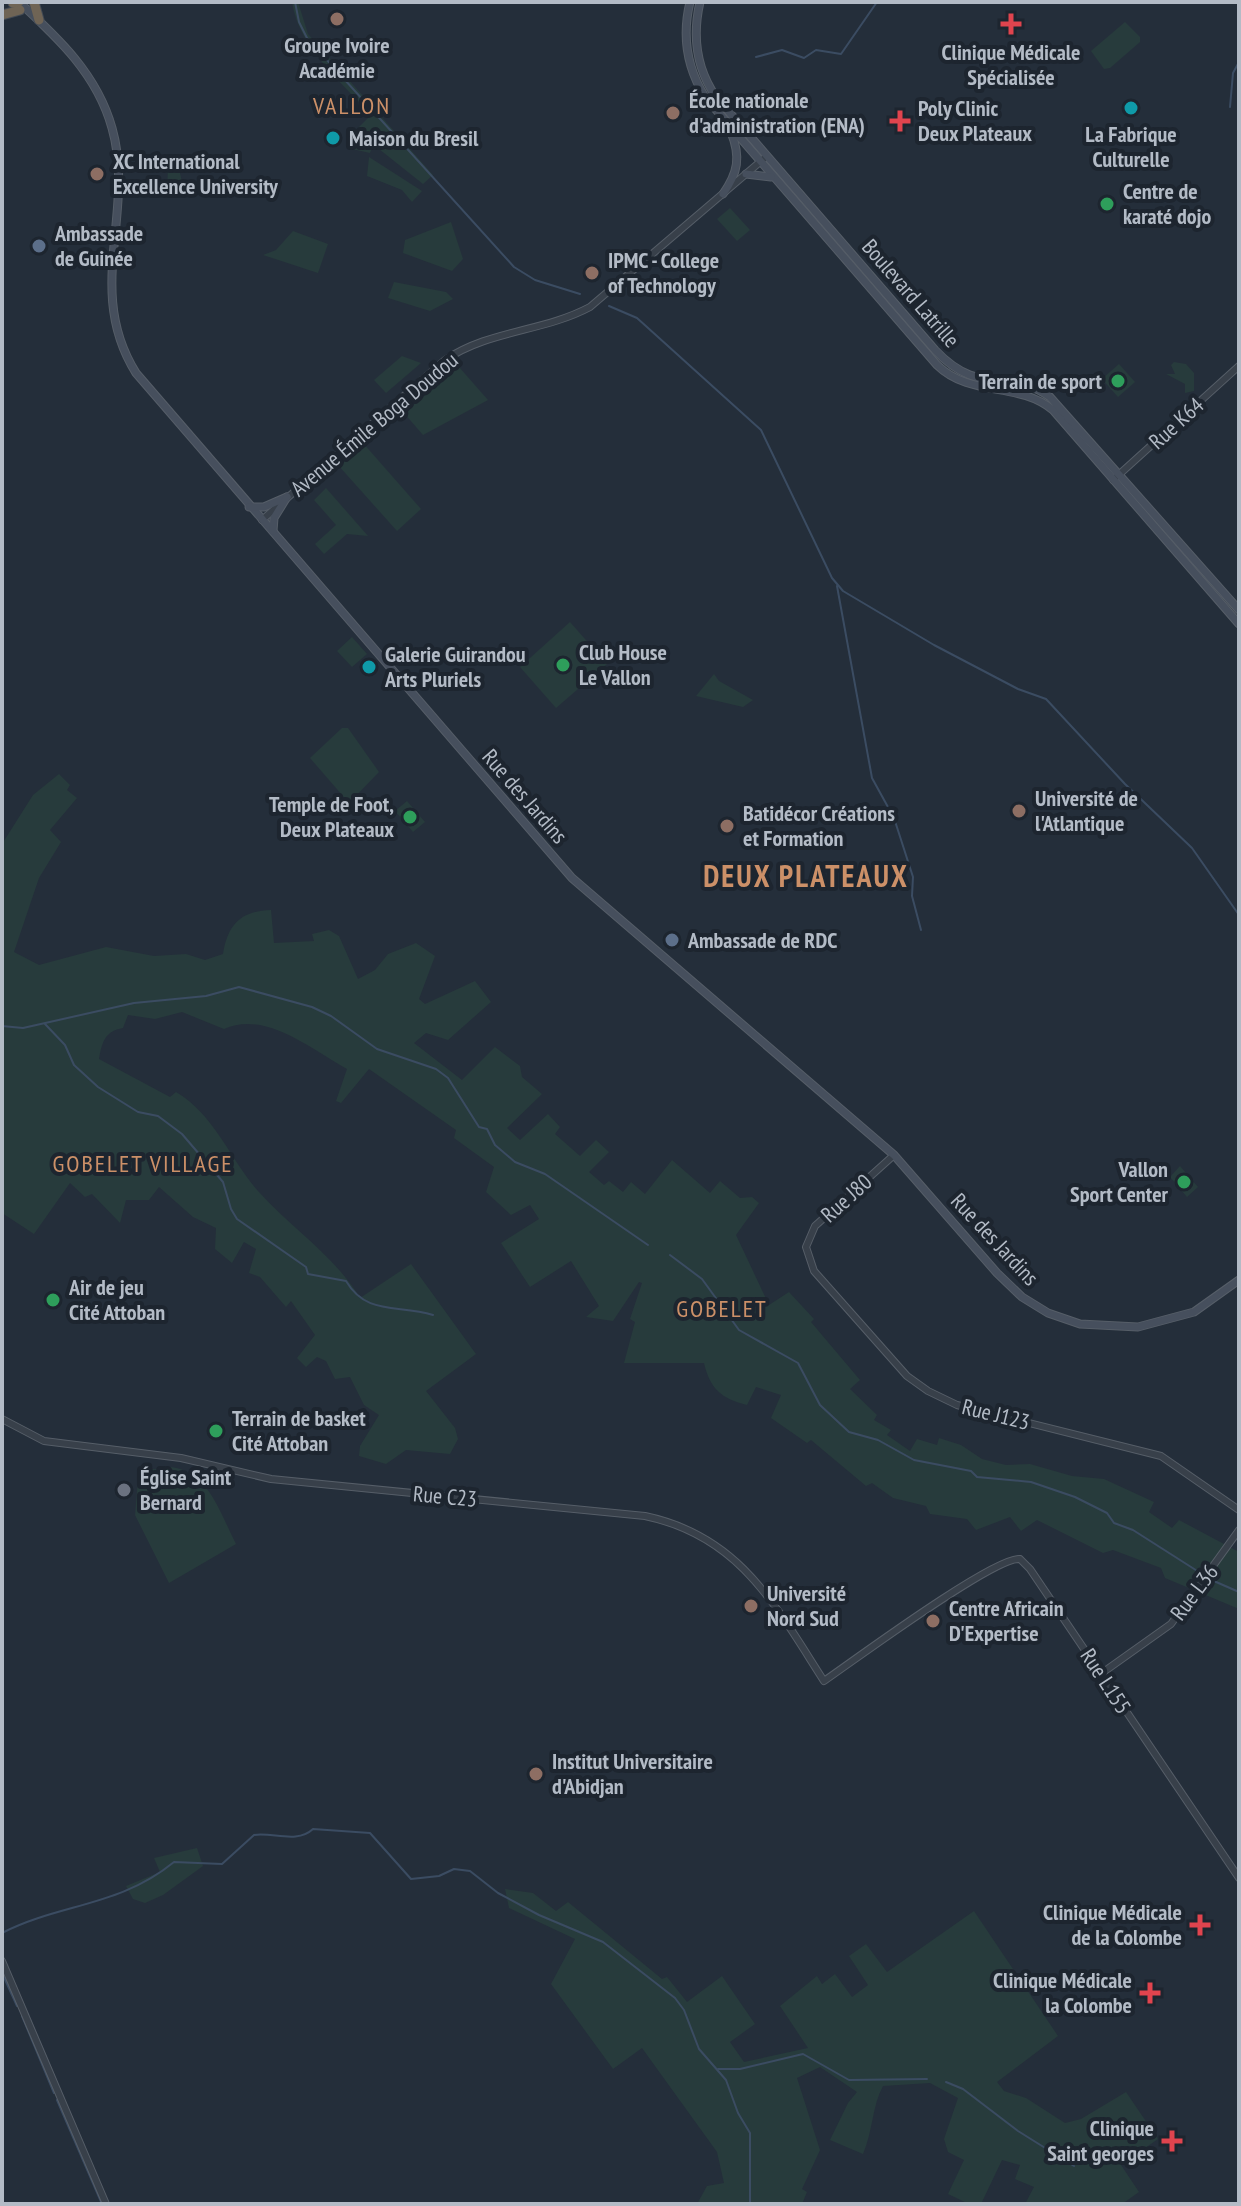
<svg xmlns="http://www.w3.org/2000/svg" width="1241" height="2206" font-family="'PT Sans Narrow',sans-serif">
	<rect width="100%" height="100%" fill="#242e3a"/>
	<g fill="#273b3c">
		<path d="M292,2h6l10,32 125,141 -10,9 -44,-35 -7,-2 -2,6 -18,-4 1,-16 18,-18c-30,-34 -72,-67 -79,-113z"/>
		<path d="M1125,22l15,15v5l-30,26 -6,1 -13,-18z"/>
		<path d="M369,157l53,34 -10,11 -10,-12 -35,-14z"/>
		<path d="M168,165l12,8 5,23 -18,-1z"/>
		<path d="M730,208l20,22 -13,11 -20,-22z"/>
		<path d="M451,222l12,37 -11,12 -49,-18 2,-13z"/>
		<path d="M293,231l35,13 -10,29 -55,-18 13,-5z"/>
		<path d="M394,282l52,10 7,7 -23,12 -42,-13z"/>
		<path d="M402,356l19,7 -35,30 -12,-13z"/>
		<path d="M1174,362l12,2 8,9v18l-9,2v-9l-19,-10h9l-4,-9z"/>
		<path d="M1119,364l16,18 -17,15 -16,-18z"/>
		<path d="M459,367l29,33 -65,35 -19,-22z"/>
		<path d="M363,443l58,66 -24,22 -59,-66z"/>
		<path d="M326,488l42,48 -21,-2 -23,20 -9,-10 21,-19 -22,-25z"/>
		<path d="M570,622l37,42 -51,44 -36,-41z"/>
		<path d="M352,637l15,17 -15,13 -15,-16z"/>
		<path d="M714,674l5,7 34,19 -10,7 -47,-11z"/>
		<path d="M342,728h6l31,44 -30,31 -39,-45z"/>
		<path d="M59,774l11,11 -3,5 10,8 -27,32 11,12 -22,36 -25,74 25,13 67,-18 48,9 32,-2 19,6 18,-6c5,-30 18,-43 48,-44l3,33 40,-2 -2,-7 17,-4 10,6 19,43 17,-9 13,-16 28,-11 19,13 -16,43 6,5 50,-23 16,21 -43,38 -22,-7 -12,10 48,37 33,-33 25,19 2,11 20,17 -35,34 13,12 28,-26 12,13 -5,7 25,22 16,-16 13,12 -20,20 15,13 5,-4 14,11 8,-10 14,12 27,-34 38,33 10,-12 20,17 12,-1 7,6 -23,32 33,70 20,-13 25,27 -3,3 49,58 -10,9 27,26 -3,5 17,10 -4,5 23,16 7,-12 20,6 2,-7 22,7 21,14 24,6 24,-1 42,12 32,3 50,23 -5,10 23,16 7,-8 60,32v57l-74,-31 -4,-10 -48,-18 -10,3 -66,-33 -16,11 -11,-14 -34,13 -9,-11 -37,-5 -4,-8 -33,-8 -21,-15 -6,3 -55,-46 -4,3 -36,-25 10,-23 -25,-8 -9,18c-25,-6 -37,-16 -43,-42h-80l11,-41 -5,-3 12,-36 -3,-1 -26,39 -27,-4 13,-11 -28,-45 -41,26 -29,-44 38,-24 -9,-14 -19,10 -25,-23 8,-25 -40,-29 2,-8 -87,-61 -28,34 -5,-2 11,-32c-36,-20 -82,-59 -123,-40l-42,-17 -27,7 -27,-4 -5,13c-18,3 -21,14 -24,31l71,38 6,-5c38,22 54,67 82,99 33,37 77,65 102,107l51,-34 65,90 -50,37 29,37 3,11 -8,15 -44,-4 -20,14 -27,-8 1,-10 19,-31 -15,-10 -14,-28 -15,2 -9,-18 -9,-4 -11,10 -9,-9 18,-23 -24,-34 -5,6 -26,-30 -11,-4 7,-24 -12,-7 -12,21 -17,-14 1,-21 -23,-11 -34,-30 -10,13h-23l-6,23 -28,-29 -7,3 -15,-14 -36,51 -32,-21v-369l31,-49z"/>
		<path d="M407,801l18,21 -12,10 -18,-21z"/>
		<path d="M1180,1166l18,21 -11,10 -17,-20z"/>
		<path d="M171,1467c38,5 49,46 65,77l-67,39 -34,-68 4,-47 26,2z"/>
		<path d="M197,1848l6,18 -40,29 -18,8 -12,-4 -7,-13 34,-14 -6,-14z"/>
		<path d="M505,1889l28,4 23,18 12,-9 94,77 5,-2 20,25 35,-26 33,48 -25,18 14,20 64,-14 -28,-42 37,-30 5,8 13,-10 17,23 16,-12 -19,-29 17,-12 21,28 87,-61 84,125 -61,46 7,9 22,7 39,25 16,-4 45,-27 32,47 -37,26 18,27 -17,12h-97l9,-17 -19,-8 5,-14 -18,-5 -21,44h-12l-21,-10 16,-34 -16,-8 -4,-13 14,-41 -28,-15 -47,3c-11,20 -10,45 -20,68l-33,-14 18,-37 9,-11 -37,-25 -23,11 23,72 -18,39 5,3 -5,12h-105l10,-18 17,-3 -7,-31 -75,-104 -29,21 -62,-85 24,-45 -66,-31z"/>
	</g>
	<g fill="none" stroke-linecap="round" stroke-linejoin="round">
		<g stroke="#3b4c62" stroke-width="2">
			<path d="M295,2l4,20 8,16 207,229 21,13 45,14"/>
			<path d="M756,57l26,-7 22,8 12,-8 25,4 36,-52"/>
			<path d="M1230,107l3,-34 6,-11"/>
			<path d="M609,306l28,12 124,112 71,148 11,13 91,54 84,44 28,10 79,85 67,64 47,67"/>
			<path d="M837,586l35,192 22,40 19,59 -1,19 9,34"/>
			<path d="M45,1024l20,21 9,20 24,22 40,25 20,4 24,18 41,48 8,27 6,10 69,48 2,7 38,7c21,35 51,23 87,34"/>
			<path d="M2,1026l21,2 111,-25 72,-7 33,-9 73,20 19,9 46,33 59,20 12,9 31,49 8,2 8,16 20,17 30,12 103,71"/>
			<path d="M670,1255l32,24 37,51 59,33 22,42 29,27 29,8 36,20 57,11 6,6 54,5 44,15 32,16 7,10 19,7 69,44"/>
			<path d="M1207,1578l32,14"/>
			<path d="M2,1933c59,-30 117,-26 172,-71l48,2 32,-29c19,-3 43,9 59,-6l57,4 41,46 28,-3 15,-7 16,2 28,22 41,22 64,27 72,56 9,12 15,39 27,31 12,33 12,20v71"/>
			<path d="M2,1973l15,33"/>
			<path d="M22,2016l32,77"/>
			<path d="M718,2069h22l63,-15 46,26 78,-1"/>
			<path d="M946,2082l17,7 55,42 56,35"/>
			<path d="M57,2100l45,104"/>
		</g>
		<g stroke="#565e68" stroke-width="8">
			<g id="tertiary">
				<path d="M1113,480l126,-114"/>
				<path d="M262,520l183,-160c44,-30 98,-28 145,-53l177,-151"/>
				<path d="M894,1155l-79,71 -9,21 8,24 93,105 21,15 29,14 204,51 78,54"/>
				<path d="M2,1419l42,22 137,17 90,21 374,37c95,20 130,89 179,165 29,-20 171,-125 196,-122l10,10 209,309"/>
				<path d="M1102,1673l69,-49 68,-94"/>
				<path d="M2,1961l104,243"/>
			</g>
		</g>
		<g stroke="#565e68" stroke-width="9">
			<g id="secondary">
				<path d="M19,2c39,36 78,72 93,126 24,84 -28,162 24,245l436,505 322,277 103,118 25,24 26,16 32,11 58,3 56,-15 45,-32"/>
				<path d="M690,2c-8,33 -3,66 15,95l232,268c34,33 81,16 116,45l186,214"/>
				<path d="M700,2c-8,35 -4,66 16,95l219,253c45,48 73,17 115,47l189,213"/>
				<path d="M746,174l25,3"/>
				<path d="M723,194c15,-21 18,-37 8,-62"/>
				<path d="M249,507h15l23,-10"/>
				<path d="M273,531l1,-13 13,-21"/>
			</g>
		</g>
		<g stroke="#434b55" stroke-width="11">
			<g id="motorway">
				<path d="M34,2l5,18"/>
				<path d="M13,3l6,-1"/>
				<path d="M2,15l18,-5"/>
			</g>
		</g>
		<use href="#tertiary" stroke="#38404a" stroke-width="6"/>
		<use href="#secondary" stroke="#464f5d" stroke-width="7"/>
		<use href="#motorway" stroke="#6f6455" stroke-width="9"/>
	</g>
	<g fill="#8d6e63" stroke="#1d252f" stroke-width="3">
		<circle cx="337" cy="19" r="8"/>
		<circle cx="673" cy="113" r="8"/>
		<circle cx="97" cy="174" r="8"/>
		<circle cx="592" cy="273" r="8"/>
		<circle cx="1019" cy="811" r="8"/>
		<circle cx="727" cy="826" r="8"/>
		<circle cx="751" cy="1606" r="8"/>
		<circle cx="933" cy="1621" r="8"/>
		<circle cx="536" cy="1774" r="8"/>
	</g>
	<g fill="#e0444e" stroke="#1d252f" stroke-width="3">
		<path d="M1007 12h8v8h8v8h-8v8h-8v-8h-8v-8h8z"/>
		<path d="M896 109h8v8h8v8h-8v8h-8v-8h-8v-8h8z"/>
		<path d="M1196 1913h8v8h8v8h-8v8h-8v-8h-8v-8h8z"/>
		<path d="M1146 1981h8v8h8v8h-8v8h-8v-8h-8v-8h8z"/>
		<path d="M1168 2129h8v8h8v8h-8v8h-8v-8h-8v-8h8z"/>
	</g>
	<g fill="#0f9aa8" stroke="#1d252f" stroke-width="3">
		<circle cx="1131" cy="108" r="8"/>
		<circle cx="333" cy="138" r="8"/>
		<circle cx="369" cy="667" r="8"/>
	</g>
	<g fill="#2e9e5b" stroke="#1d252f" stroke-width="3">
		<circle cx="1107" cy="204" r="8"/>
		<circle cx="1118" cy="381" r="8"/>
		<circle cx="563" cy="665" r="8"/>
		<circle cx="410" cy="817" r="8"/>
		<circle cx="1184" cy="1182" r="8"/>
		<circle cx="53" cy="1300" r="8"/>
		<circle cx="216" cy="1431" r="8"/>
	</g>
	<g fill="#5c6f8a" stroke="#1d252f" stroke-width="3">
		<circle cx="39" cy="246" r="8"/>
		<circle cx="672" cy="940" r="8"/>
	</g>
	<circle fill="#6b7280" stroke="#1d252f" stroke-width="3" cx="124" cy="1490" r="8"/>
	<g text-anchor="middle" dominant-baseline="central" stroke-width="8" stroke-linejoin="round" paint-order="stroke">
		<g font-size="22" font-weight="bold" fill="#b3bbc6" stroke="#1d252f" text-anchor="start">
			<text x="337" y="45" text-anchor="middle">Groupe Ivoire<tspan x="337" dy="25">Académie</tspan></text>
			<text x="1011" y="52" text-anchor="middle">Clinique Médicale<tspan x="1011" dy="25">Spécialisée</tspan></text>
			<text x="689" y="100">École nationale<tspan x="689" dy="25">d'administration (ENA)</tspan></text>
			<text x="918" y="108">Poly Clinic<tspan x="918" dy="25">Deux Plateaux</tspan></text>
			<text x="1131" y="134" text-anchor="middle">La Fabrique<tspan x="1131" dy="25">Culturelle</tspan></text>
			<text x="349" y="138">Maison du Bresil</text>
			<text x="113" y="161">XC International<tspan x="113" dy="25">Excellence University</tspan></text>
			<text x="1123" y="191">Centre de<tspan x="1123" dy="25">karaté dojo</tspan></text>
			<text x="55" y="233">Ambassade<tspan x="55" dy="25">de Guinée</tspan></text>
			<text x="608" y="260">IPMC - College<tspan x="608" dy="25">of Technology</tspan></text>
			<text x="1102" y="381" text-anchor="end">Terrain de sport</text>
			<text x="579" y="652">Club House<tspan x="579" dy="25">Le Vallon</tspan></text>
			<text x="385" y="654">Galerie Guirandou<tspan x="385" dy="25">Arts Pluriels</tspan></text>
			<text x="1035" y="798">Université de<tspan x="1035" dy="25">l'Atlantique</tspan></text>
			<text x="394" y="804" text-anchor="end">Temple de Foot,<tspan x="394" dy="25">Deux Plateaux</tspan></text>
			<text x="743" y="813">Batidécor Créations<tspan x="743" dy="25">et Formation</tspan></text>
			<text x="688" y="940">Ambassade de RDC</text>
			<text x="1168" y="1169" text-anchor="end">Vallon<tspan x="1168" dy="25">Sport Center</tspan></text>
			<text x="69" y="1287">Air de jeu<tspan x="69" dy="25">Cité Attoban</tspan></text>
			<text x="232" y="1418">Terrain de basket<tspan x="232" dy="25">Cité Attoban</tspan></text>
			<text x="140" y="1477">Église Saint<tspan x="140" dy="25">Bernard</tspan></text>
			<text x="767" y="1593">Université<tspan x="767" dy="25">Nord Sud</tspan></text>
			<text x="949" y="1608">Centre Africain<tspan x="949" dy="25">D'Expertise</tspan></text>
			<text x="552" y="1761">Institut Universitaire<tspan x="552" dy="25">d'Abidjan</tspan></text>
			<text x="1182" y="1912" text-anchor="end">Clinique Médicale<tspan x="1182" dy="25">de la Colombe</tspan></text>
			<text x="1132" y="1980" text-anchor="end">Clinique Médicale<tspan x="1132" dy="25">la Colombe</tspan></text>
			<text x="1154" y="2128" text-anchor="end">Clinique<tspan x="1154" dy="25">Saint georges</tspan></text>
		</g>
		<g font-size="22" fill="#b3bbc6" stroke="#1d252f">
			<text transform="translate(911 293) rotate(49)">Boulevard Latrille</text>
			<text transform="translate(1176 423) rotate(-42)">Rue K64</text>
			<text transform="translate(374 424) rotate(-40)">Avenue Émile Boga Doudou</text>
			<text transform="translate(525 796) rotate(49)">Rue des Jardins</text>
			<text transform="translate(846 1198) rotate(-42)">Rue J80</text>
			<text transform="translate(995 1239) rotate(47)">Rue des Jardins</text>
			<text transform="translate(996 1414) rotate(14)">Rue J123</text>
			<text transform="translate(445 1496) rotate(5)">Rue C23</text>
			<text transform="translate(1194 1592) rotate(-53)">Rue L36</text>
			<text transform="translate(1106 1681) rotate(57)">Rue L155</text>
		</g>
		<g font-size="24" letter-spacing="2" fill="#cc9068" stroke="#1d252f">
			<text x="352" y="105">VALLON</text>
			<text x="143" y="1163">GOBELET VILLAGE</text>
			<text x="722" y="1308">GOBELET</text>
		</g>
		<g font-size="30" font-weight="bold" letter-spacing="2" fill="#cc9068" stroke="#1d252f">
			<text x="806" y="875">DEUX PLATEAUX</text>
		</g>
	</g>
	<rect width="1241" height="2206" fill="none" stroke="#b3bbc6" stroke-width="8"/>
</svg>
